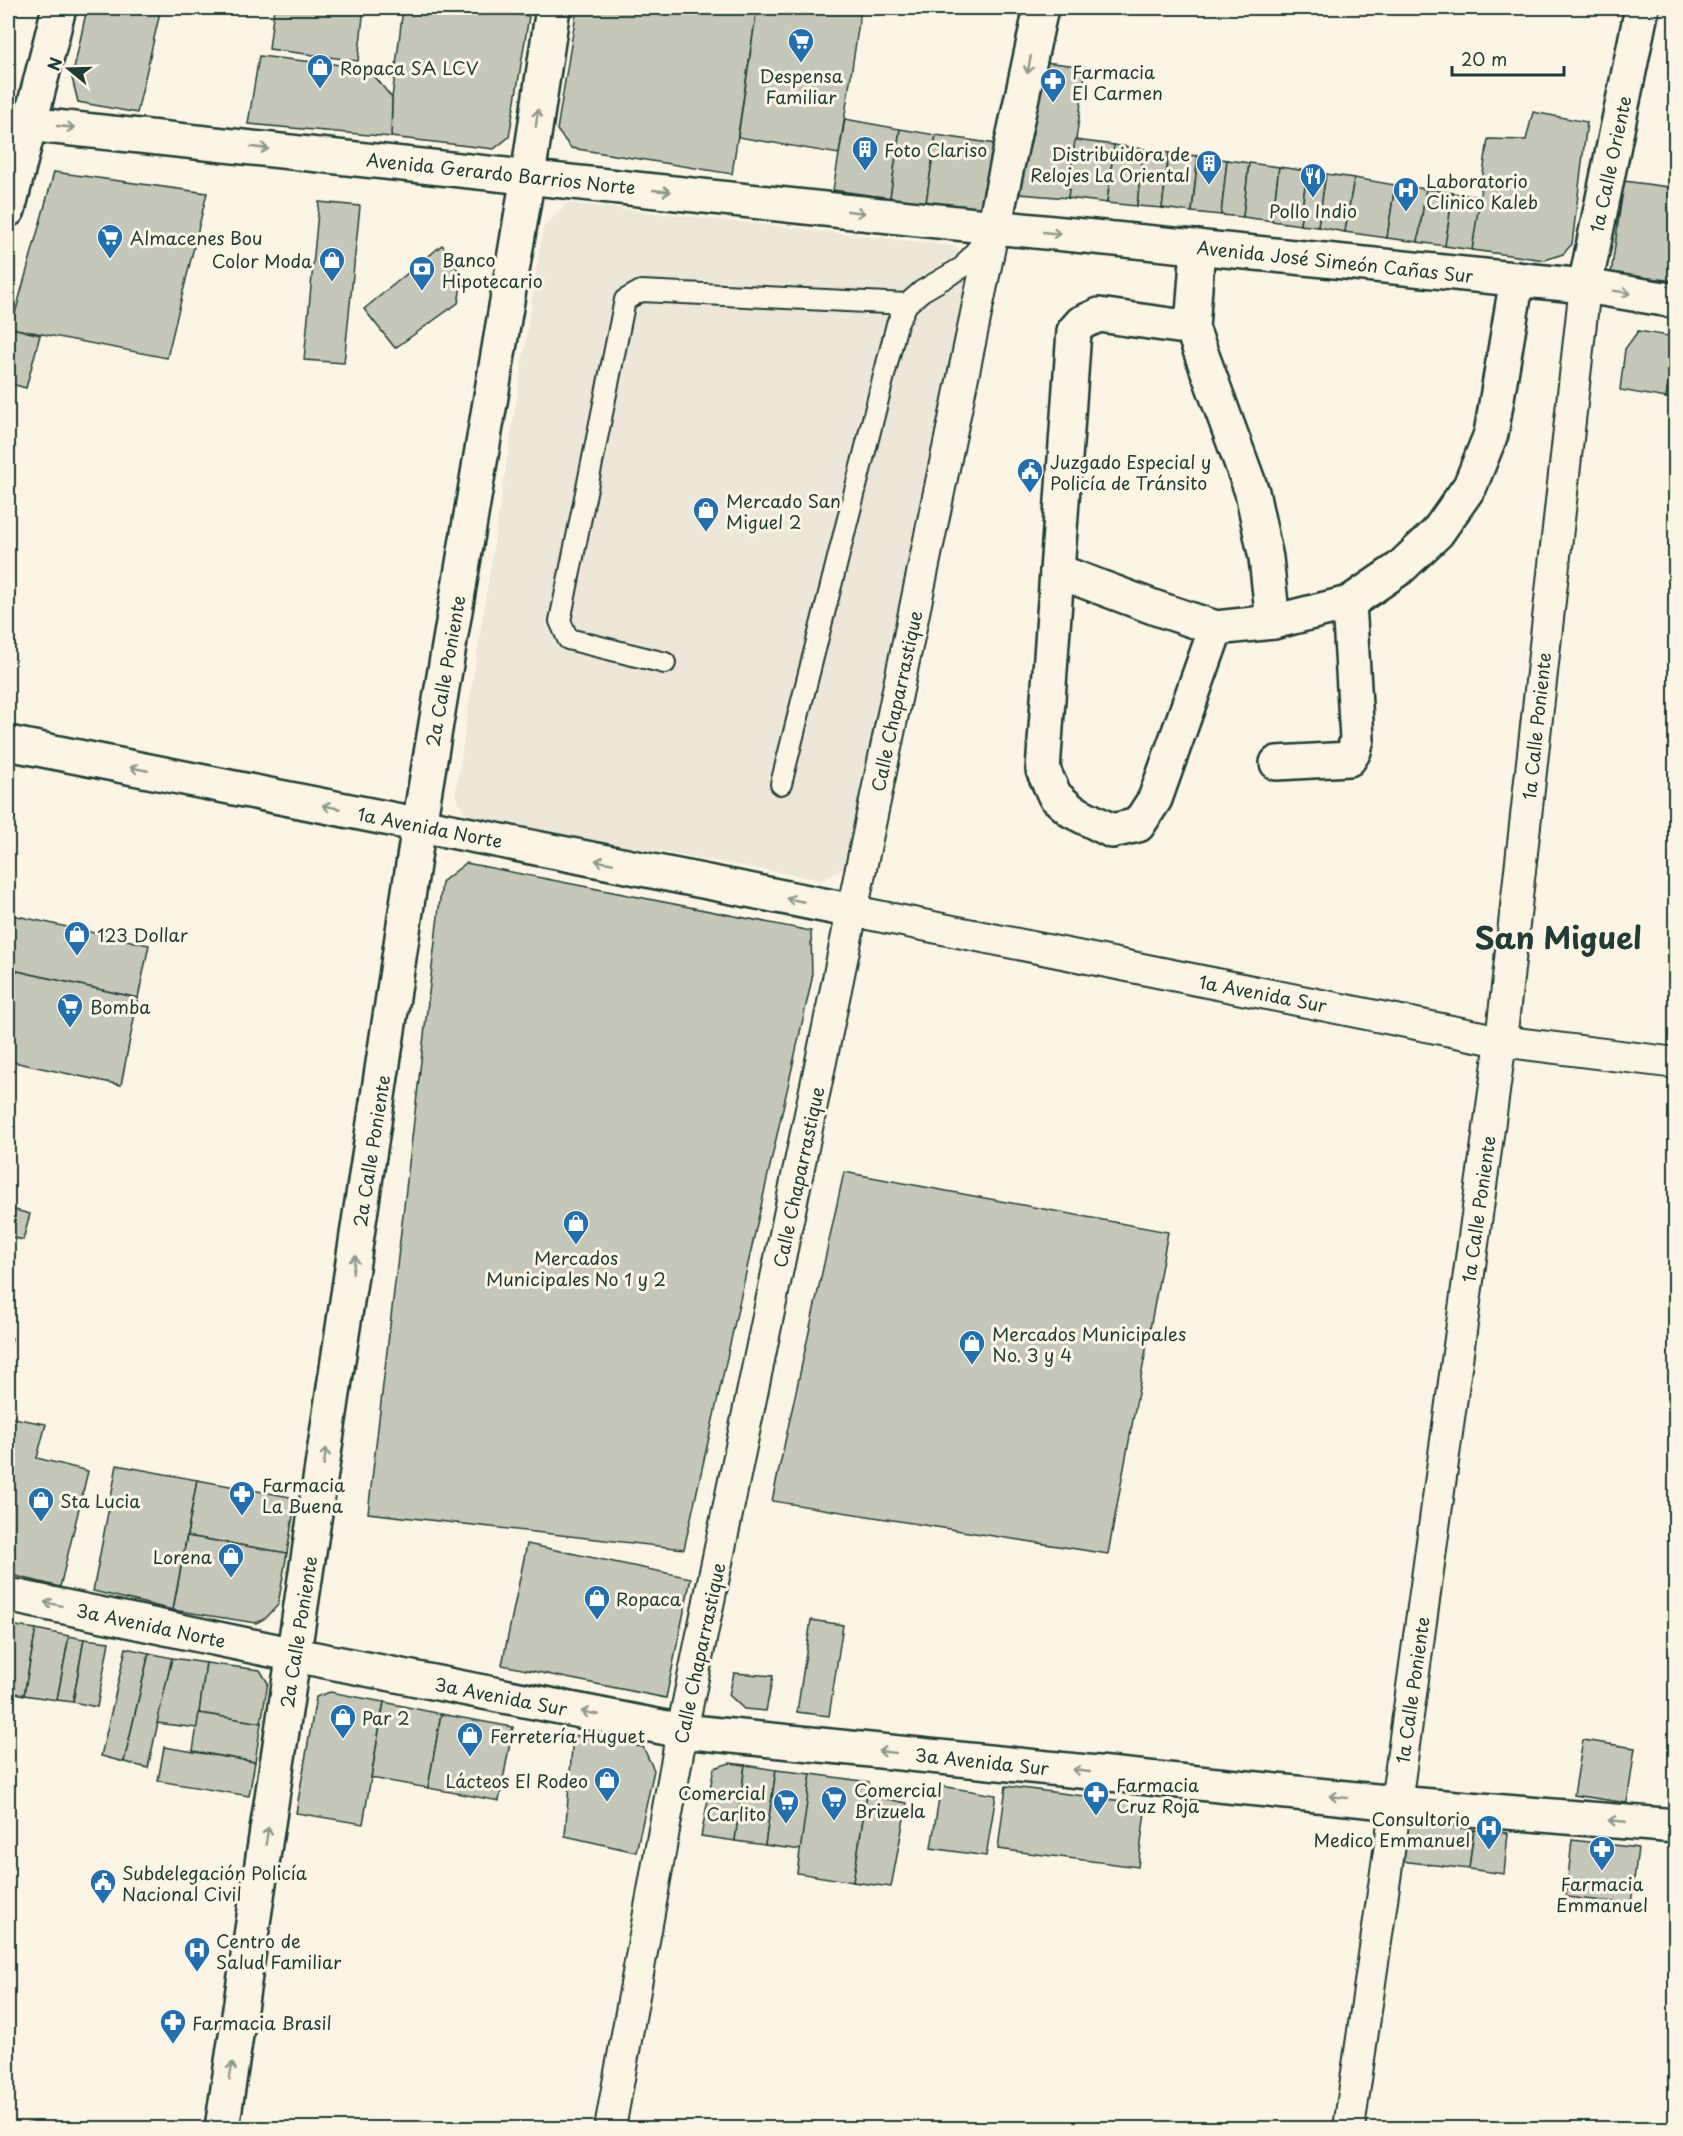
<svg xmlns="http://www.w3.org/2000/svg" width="1683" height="2136" font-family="'Playpen Sans',sans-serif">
	<rect width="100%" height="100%" fill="#fcf5e5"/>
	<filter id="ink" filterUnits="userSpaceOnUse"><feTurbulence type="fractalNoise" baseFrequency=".0167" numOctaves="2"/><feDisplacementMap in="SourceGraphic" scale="12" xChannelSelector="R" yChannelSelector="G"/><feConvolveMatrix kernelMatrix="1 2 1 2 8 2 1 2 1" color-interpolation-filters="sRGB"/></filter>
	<g filter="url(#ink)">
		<path fill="#ece7d8" d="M567,203l389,43 15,23 -123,596 -25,15 -354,-61 -14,-23 88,-568z"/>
		<g fill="#c5c7b9" stroke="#1f3d34" stroke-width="1.5">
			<path d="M87,8h74l-24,105 -59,-11 -6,-24z"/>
			<path d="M274,8h90l-6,53 -89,-12z"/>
			<path d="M403,8h62l64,8 -20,121 -15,12 -103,-12 1,-39z"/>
			<path d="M577,8h180l-25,166 -161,-26 -14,-18z"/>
			<path d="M757,8h91l13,1 -22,145 -101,-17z"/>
			<path d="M259,56l109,12 24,30 -1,39 -143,-13z"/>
			<path d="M1036,61l50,6 -18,131 -49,-4 -11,-14z"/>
			<path d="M1533,112l54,10 -15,122 -9,10 -18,6 -73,-10 16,-111 38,1z"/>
			<path d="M845,119l55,10 -10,69 -57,-8z"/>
			<path d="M900,129l36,6 -10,68 -36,-5z"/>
			<path d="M936,135l60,9 -12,68 -58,-9z"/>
			<path d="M1075,140l39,5 -7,58 -39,-5z"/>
			<path d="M1114,145l29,4 -6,57 -30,-3z"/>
			<path d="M1143,149l26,4 -7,55 -25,-2z"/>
			<path d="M1169,153l29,3 -6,56 -30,-4z"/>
			<path d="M1198,156l29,4 -6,55 -29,-3z"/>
			<path d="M1227,160l22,3 -6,54 -22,-2z"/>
			<path d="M1249,163l30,4 -7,54 -29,-4z"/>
			<path d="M1279,167l28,4 -7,54 -28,-4z"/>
			<path d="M1307,171l19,3 -8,53 -18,-2z"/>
			<path d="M54,172l153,21 -40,165 -156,-30z"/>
			<path d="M1326,174l28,4 -9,54 -27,-5z"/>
			<path d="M1354,178l41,7 -8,53 -42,-6z"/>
			<path d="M1624,181l52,7v93l-65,-7z"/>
			<path d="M1395,185l31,4 -8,53 -31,-4z"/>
			<path d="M1426,189l27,4 -8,53 -27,-4z"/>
			<path d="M1453,193l27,4 -8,53 -27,-4z"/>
			<path d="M319,202l41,4 -16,157 -40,-3z"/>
			<path d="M442,245l12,15 8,21 -4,22 -63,45 -31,-39z"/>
			<path d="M8,327l32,8 -14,53 -18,-5z"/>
			<path d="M1638,331l37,6 -9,61 -46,-8 5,-41z"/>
			<path d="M1676,337v62l-10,-1z"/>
			<path d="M466,863l345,68 1,48 -128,570 -316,-36 74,-631z"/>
			<path d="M8,914l141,31 -11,53 -130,-29z"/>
			<path d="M8,969l130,29 -17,87 -113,-24z"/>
			<path d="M844,1172l324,60 -60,322 -336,-53z"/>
			<path d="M8,1208l22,6 -7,26 -15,-4v4z"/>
			<path d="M8,1337l4,1 -4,19z"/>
			<path d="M8,1417l38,7 -9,34 51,13 -28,116 -52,-13z"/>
			<path d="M117,1465l80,15 -24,130 -80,-19z"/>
			<path d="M197,1480l99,18 -9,55 -100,-17z"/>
			<path d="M187,1536l100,17 -9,52 -12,13 -10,5 -83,-13z"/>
			<path d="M527,1544l164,34 -25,120 -164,-33z"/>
			<path d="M811,1620l32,5 -14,91 -32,-4z"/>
			<path d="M9,1625l27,4 -12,66 -16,-4z"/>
			<path d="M36,1629l33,7 -12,64 -33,-5z"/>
			<path d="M69,1636l15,3 -11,63 -16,-2z"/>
			<path d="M84,1639l25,3 -12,65 -24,-5z"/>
			<path d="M126,1648l23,5 -25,109 -23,-6z"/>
			<path d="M149,1653l23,5 -24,110 -24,-6z"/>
			<path d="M172,1658l34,5 -9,65 -40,-5z"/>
			<path d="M206,1663l54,7 8,13 -7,40 -62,-10z"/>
			<path d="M734,1673l39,3 -7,35 -22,-2 -15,-14z"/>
			<path d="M330,1692l54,10 -21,122 -67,-11 20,-116z"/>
			<path d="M384,1702l57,12 -13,74 -57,-10z"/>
			<path d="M199,1713l62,10 -6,39 -62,-11z"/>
			<path d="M441,1714l72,13 -14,74 -71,-13z"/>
			<path d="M573,1735l70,12 11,23 -18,82 -71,-16z"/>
			<path d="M1583,1740l52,8 -8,55 -53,-8z"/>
			<path d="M164,1747l91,15 -6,34 -91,-15z"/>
			<path d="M730,1763l15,2 -10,76 -34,-5 13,-68z"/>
			<path d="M745,1765l31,5 -11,75 -30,-4z"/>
			<path d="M776,1770l35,4 -10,76 -36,-5z"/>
			<path d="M811,1774l58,8 -16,100 -56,-9z"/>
			<path d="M941,1786l55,9 -10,61 -55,-8z"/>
			<path d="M1006,1786l140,18 -8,63 -140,-18z"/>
			<path d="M867,1795l40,8 -16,84 -38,-5z"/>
			<path d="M1406,1820l68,10 -5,39 -68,-8z"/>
			<path d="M1474,1830l34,3 -4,41 -35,-5z"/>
			<path d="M1572,1840l66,8 -7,56 -65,-7z"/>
		</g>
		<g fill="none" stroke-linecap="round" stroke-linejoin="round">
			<g stroke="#1f3d34" stroke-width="24">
				<g id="service">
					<path d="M665,663l-97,-24 -8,-18 65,-321 16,-9 266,13"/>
					<path d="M781,784l116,-460 10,-20 15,-13 41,-24 26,-33"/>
				</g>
			</g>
			<g stroke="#1f3d34" stroke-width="34">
				<g id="pedestrian">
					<path d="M853,911l648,130 175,22"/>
					<path d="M610,2128l72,-397 312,-1504"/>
					<path d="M1349,2128l47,-325 105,-762 84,-755"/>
				</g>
			</g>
			<g stroke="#1f3d34" stroke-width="38">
				<g id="minor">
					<path d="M8,122l986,105 591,59 91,15"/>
					<path d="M8,210l51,-202"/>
					<path d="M994,227l47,-219"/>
					<path d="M1198,247l-6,81 60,164 14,66 7,64"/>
					<path d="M1585,286l57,-278"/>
					<path d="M1192,328l-93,-13 -18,8 -7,8 -31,439 12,26 17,15 40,20 26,-6 17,-26 61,-171"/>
					<path d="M1057,571l99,37 60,20 57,-6 76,-19 51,-35 37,-35 33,-47 21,-52 26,-155"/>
					<path d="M8,743l845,168"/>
					<path d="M1277,763l72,-4 5,-8 3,-12 -8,-136"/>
				</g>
			</g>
			<g stroke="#1f3d34" stroke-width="38">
				<path id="tertiary" d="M8,1595l287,60 387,76 714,72 280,23"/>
			</g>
			<g stroke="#1f3d34" stroke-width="38">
				<path id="secondary" d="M222,2128l197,-1303 109,-649 25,-168"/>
			</g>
			<use href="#service" stroke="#fcf5e5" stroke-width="20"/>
			<use href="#pedestrian" stroke="#fcf5e5" stroke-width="30"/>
			<use href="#minor" stroke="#fcf5e5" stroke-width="33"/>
			<use href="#tertiary" stroke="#fcf5e5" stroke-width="33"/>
			<use href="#secondary" stroke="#fcf5e5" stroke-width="33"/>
		</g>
		<defs><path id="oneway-shaft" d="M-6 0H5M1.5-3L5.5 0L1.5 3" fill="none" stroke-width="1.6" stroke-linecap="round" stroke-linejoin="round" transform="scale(1.5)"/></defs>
		<g stroke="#8e998c">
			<use href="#oneway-shaft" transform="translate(1029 65) rotate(102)"/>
			<use href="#oneway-shaft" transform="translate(537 118) rotate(-82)"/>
			<use href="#oneway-shaft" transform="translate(66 127) rotate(6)"/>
			<use href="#oneway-shaft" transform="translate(260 148) rotate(6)"/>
			<use href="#oneway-shaft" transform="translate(662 191) rotate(6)"/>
			<use href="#oneway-shaft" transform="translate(856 212) rotate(6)"/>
			<use href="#oneway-shaft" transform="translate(1052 233) rotate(6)"/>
			<use href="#oneway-shaft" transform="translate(1622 292) rotate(9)"/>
			<use href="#oneway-shaft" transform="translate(139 769) rotate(-169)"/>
			<use href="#oneway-shaft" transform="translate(331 807) rotate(-169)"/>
			<use href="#oneway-shaft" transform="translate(604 862) rotate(-169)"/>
			<use href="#oneway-shaft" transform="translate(795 900) rotate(-169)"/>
			<use href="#oneway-shaft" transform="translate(354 1264) rotate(-81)"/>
			<use href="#oneway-shaft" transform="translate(325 1457) rotate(-81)"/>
			<use href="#oneway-shaft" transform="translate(53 1604) rotate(-168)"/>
			<use href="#oneway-shaft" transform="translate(590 1713) rotate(-169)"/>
			<use href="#oneway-shaft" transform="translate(887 1752) rotate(-174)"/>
			<use href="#oneway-shaft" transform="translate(1081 1771) rotate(-174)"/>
			<use href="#oneway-shaft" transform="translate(1338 1797) rotate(-174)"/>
			<use href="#oneway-shaft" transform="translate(1617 1821) rotate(-175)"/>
			<use href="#oneway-shaft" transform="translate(267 1836) rotate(-81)"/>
			<use href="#oneway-shaft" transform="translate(231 2071) rotate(-81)"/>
		</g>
	</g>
	<defs>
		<g id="supermarket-pin" transform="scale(1.35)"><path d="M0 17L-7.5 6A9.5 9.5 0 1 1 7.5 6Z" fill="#1f6fb2" stroke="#fcf5e5"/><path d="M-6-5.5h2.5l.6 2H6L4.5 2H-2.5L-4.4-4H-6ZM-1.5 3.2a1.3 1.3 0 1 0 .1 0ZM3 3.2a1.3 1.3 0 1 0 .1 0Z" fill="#fff"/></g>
		<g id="shop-pin" transform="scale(1.35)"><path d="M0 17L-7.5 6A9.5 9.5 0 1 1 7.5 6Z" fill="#1f6fb2" stroke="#fcf5e5"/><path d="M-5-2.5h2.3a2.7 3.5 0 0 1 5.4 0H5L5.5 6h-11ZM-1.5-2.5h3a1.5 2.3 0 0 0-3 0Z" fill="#fff"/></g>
		<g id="pharmacy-pin" transform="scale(1.35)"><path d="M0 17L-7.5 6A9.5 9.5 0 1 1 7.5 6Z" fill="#1f6fb2" stroke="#fcf5e5"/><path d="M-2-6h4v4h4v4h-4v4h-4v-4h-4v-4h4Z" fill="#fff"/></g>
		<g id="building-pin" transform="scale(1.35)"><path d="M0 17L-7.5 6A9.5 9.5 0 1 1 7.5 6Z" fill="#1f6fb2" stroke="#fcf5e5"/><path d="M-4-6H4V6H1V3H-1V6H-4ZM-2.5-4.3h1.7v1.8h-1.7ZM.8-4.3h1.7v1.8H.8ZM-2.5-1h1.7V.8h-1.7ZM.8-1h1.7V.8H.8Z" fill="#fff"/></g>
		<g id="restaurant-pin" transform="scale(1.35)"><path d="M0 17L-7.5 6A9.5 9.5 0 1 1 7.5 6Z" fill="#1f6fb2" stroke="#fcf5e5"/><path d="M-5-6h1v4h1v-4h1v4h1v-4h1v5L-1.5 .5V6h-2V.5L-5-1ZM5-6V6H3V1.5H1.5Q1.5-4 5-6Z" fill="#fff"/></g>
		<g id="hospital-pin" transform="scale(1.35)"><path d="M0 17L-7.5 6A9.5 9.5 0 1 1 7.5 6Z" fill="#1f6fb2" stroke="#fcf5e5"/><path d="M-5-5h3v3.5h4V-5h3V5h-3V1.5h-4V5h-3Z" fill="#fff"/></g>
		<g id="bank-pin" transform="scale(1.35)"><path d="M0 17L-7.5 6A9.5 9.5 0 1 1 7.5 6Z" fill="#1f6fb2" stroke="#fcf5e5"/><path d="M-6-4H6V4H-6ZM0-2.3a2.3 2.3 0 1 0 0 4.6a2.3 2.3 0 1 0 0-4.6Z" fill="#fff"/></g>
		<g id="civic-pin" transform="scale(1.35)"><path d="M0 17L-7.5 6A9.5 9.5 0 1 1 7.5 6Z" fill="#1f6fb2" stroke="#fcf5e5"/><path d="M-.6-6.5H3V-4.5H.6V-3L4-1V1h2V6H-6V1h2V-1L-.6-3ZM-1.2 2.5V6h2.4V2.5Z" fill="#fff"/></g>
	</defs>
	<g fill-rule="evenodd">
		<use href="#supermarket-pin" x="801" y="41"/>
		<use href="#shop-pin" x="320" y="67"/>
		<use href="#pharmacy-pin" x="1053" y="81"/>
		<use href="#building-pin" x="865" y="149"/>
		<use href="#building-pin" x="1209" y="163"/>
		<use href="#restaurant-pin" x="1313" y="176"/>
		<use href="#hospital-pin" x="1406" y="190"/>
		<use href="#supermarket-pin" x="110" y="237"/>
		<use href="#shop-pin" x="332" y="260"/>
		<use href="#bank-pin" x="422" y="269"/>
		<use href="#civic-pin" x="1030" y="471"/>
		<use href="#shop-pin" x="706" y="510"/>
		<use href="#shop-pin" x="77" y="934"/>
		<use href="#supermarket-pin" x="70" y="1006"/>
		<use href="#shop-pin" x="576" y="1223"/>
		<use href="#shop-pin" x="972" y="1343"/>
		<use href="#pharmacy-pin" x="242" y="1494"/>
		<use href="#shop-pin" x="41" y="1500"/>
		<use href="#shop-pin" x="231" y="1556"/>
		<use href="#shop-pin" x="597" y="1598"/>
		<use href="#shop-pin" x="343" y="1717"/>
		<use href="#shop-pin" x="470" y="1735"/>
		<use href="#shop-pin" x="607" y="1780"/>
		<use href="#pharmacy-pin" x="1096" y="1794"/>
		<use href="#supermarket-pin" x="834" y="1799"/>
		<use href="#supermarket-pin" x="786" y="1802"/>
		<use href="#hospital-pin" x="1489" y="1828"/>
		<use href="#pharmacy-pin" x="1602" y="1849"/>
		<use href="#civic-pin" x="103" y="1882"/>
		<use href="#hospital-pin" x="197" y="1950"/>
		<use href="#pharmacy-pin" x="173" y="2022"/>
	</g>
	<g text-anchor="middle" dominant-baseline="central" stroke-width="6" stroke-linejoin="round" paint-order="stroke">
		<g font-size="18" fill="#1f3d34" stroke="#fcf5e5" text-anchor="start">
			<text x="340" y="67">Ropaca SA LCV</text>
			<text x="1072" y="71">Farmacia<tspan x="1072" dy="21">El Carmen</tspan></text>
			<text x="801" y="75" text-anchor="middle">Despensa<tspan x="801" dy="21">Familiar</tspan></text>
			<text x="884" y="149">Foto Clariso</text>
			<text x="1190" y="153" text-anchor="end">Distribuidora de<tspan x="1190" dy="21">Relojes La Oriental</tspan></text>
			<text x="1426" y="180">Laboratorio<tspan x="1426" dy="21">Clinico Kaleb</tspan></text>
			<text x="1313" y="210" text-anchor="middle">Pollo Indio</text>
			<text x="130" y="237">Almacenes Bou</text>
			<text x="442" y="259">Banco<tspan x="442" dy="21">Hipotecario</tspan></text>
			<text x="312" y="260" text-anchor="end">Color Moda</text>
			<text x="1050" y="461">Juzgado Especial y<tspan x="1050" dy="21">Policía de Tránsito</tspan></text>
			<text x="726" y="500">Mercado San<tspan x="726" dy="21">Miguel 2</tspan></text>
			<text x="97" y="934">123 Dollar</text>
			<text x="90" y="1006">Bomba</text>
			<text x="576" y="1257" text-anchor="middle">Mercados<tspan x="576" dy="21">Municipales No 1 y 2</tspan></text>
			<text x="992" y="1333">Mercados Municipales<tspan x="992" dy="21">No. 3 y 4</tspan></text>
			<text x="262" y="1484">Farmacia<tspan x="262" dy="21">La Buena</tspan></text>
			<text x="60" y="1500">Sta Lucia</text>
			<text x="212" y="1556" text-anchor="end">Lorena</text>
			<text x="616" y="1598">Ropaca</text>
			<text x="362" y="1717">Par 2</text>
			<text x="490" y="1735">Ferretería Huguet</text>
			<text x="588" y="1780" text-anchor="end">Lácteos El Rodeo</text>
			<text x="1116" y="1784">Farmacia<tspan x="1116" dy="21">Cruz Roja</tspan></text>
			<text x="854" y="1789">Comercial<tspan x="854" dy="21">Brizuela</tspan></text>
			<text x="766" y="1792" text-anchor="end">Comercial<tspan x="766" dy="21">Carlito</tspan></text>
			<text x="1470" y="1818" text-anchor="end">Consultorio<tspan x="1470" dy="21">Medico Emmanuel</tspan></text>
			<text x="122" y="1872">Subdelegación Policía<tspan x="122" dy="21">Nacional Civil</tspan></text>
			<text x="1602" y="1883" text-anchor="middle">Farmacia<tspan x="1602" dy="21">Emmanuel</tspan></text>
			<text x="216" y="1940">Centro de<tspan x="216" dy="21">Salud Familiar</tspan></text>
			<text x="192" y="2022">Farmacia Brasil</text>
		</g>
		<g font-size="18" fill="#1f3d34" stroke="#fcf5e5">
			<text transform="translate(1610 164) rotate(-78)">1a Calle Oriente</text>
			<text transform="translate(501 173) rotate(6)">Avenida Gerardo Barrios Norte</text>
			<text transform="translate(1335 261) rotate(6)">Avenida José Simeón Cañas Sur</text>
			<text transform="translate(445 671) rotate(-80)">2a Calle Poniente</text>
			<text transform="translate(896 701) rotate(-78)">Calle Chaparrastique</text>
			<text transform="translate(1536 726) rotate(-84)">1a Calle Poniente</text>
			<text transform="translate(430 827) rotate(11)">1a Avenida Norte</text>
			<text transform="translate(1263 993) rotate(11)">1a Avenida Sur</text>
			<text transform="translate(371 1151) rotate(-81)">2a Calle Poniente</text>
			<text transform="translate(798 1177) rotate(-78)">Calle Chaparrastique</text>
			<text transform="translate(1478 1209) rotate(-82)">1a Calle Poniente</text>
			<text transform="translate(151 1625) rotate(12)">3a Avenida Norte</text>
			<text transform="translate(298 1632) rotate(-81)">2a Calle Poniente</text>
			<text transform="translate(699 1653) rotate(-78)">Calle Chaparrastique</text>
			<text transform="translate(1412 1690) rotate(-82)">1a Calle Poniente</text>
			<text transform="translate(501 1696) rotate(11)">3a Avenida Sur</text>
			<text transform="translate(982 1761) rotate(6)">3a Avenida Sur</text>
		</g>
		<g font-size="30" font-weight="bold" fill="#1f3d34" stroke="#fcf5e5">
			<text x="1558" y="936">San Miguel</text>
		</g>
	</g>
	<rect width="1683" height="2136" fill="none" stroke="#fcf5e5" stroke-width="30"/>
	<rect x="15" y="15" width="1653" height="2106" fill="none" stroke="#1f3d34" stroke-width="2" filter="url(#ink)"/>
	<g transform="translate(69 69) rotate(289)" stroke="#fcf5e5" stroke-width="4.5" paint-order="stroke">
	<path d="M0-4.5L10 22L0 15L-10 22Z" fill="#1f3d34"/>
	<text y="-9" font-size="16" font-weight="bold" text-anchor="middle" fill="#1f3d34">N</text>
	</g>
	<path d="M1452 66v9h112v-9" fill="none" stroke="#1f3d34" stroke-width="3"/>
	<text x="1461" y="66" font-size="18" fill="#1f3d34" stroke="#fcf5e5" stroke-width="4.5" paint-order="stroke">20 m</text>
</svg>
